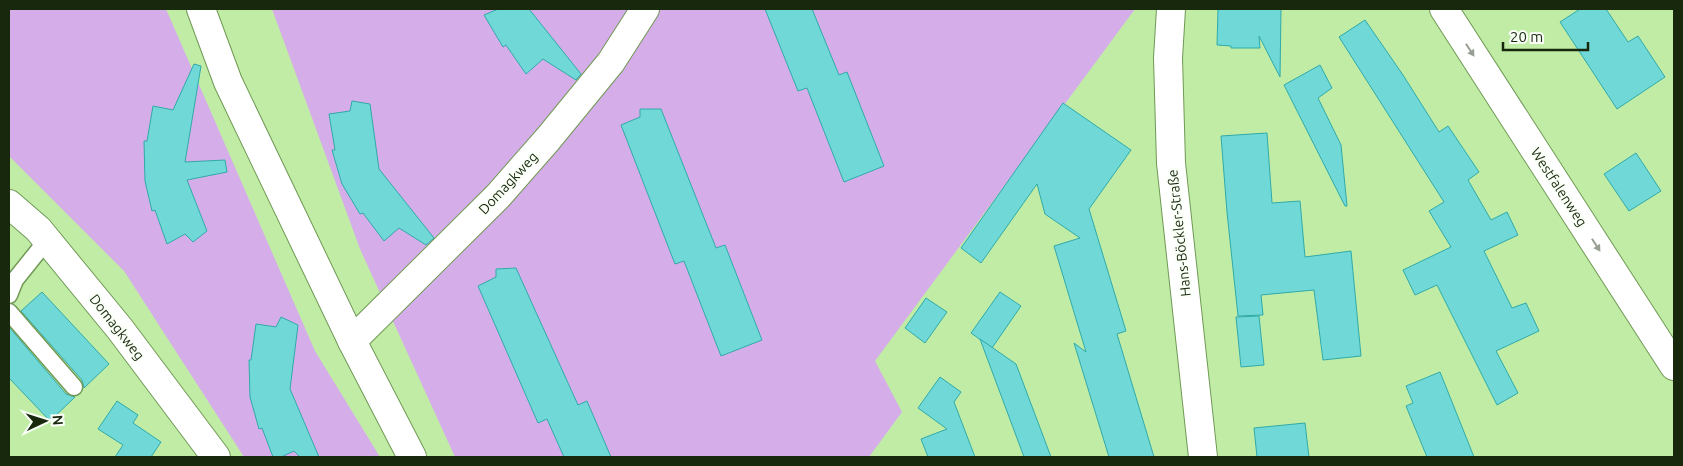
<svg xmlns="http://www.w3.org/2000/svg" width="1683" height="466" font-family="Ubuntu,sans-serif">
	<rect width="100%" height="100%" fill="#c0eca5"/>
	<g fill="#d5aee9">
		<path d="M9,9h157l149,342 65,106h-136l-120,-186 -115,-115z"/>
		<path d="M272,9h863l-260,352 27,51 -33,45h-414l-95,-208z"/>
	</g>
	<g fill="#70d9d7" stroke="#30aaa9">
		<path d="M498,9h31l52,65 -5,6 -33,-21 -17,15 -20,-29 -3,2 -19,-32z"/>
		<path d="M765,9h47l27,66 8,-3 37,94 -40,16 -37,-94 -9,3z"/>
		<path d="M1218,9h63l-1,68 -21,-41 1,12h-29v-2l-14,-1z"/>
		<path d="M1580,9h26l22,33 10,-6 27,41 -48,32 -57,-87z"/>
		<path d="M1365,20l38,55 36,57 9,-6 31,46 -11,8 23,40 16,-8 11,23 -34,16 28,57 14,-5 13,28 -43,20 22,42 -21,12 -60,-120 -22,10 -12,-25 48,-23 -22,-36 15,-9 -105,-165z"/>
		<path d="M194,64l7,2 -16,96 40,-2 2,12 -40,8 20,51 -14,11 -8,-8 -18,10 -12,-34 -3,1 -7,-30 -1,-40h3l6,-35 20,4z"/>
		<path d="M1320,65l12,23 -14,10 23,47 6,61h-2l-61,-121z"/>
		<path d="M352,101l18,3 9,65 55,69 -8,7 -27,-17 -15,13 -21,-28 -3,1 -18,-30 -10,-34h3l-6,-36 21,-3z"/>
		<path d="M1063,103l68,47 -42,59 37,122 -9,3 37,123h-45l-35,-114 12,9 -32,-106 26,-8 -35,-24 -8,-30 -56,79 -20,-15z"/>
		<path d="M640,109h21l55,139 9,-3 37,95 -41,16 -37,-95 -9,3 -54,-139 19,-8z"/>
		<path d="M1267,133l5,70 28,-2 5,56 46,-6 10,105 -38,4 -9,-70 -53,5 2,20 -25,1 -11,-104 -6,-76z"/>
		<path d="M1636,153l25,38 -32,20 -25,-37z"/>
		<path d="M516,268l62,137 9,-4 24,56h-47l-17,-38 -9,4 -60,-137 18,-9v-8z"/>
		<path d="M42,292l67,72 -25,24 -2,-8 -61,-69z"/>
		<path d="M1000,292l21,14 -29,42 -21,-15z"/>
		<path d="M926,298l21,14 -22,31 -20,-15z"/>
		<path d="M1259,316l5,49 -23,2 -5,-50z"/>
		<path d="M281,317l17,8 -8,64 29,68h-19l-6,-6 -13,6h-8l-11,-29 -3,1 -9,-32 -1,-37h2l5,-36 20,3z"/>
		<path d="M9,327l57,67 9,3 -25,24 -41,-43z"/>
		<path d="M980,339l36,25 35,93h-27z"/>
		<path d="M1440,372l34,85h-47l-21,-51 7,-3 -7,-17z"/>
		<path d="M940,377l21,15 -7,10 21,55h-47l-7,-18 26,-10 -29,-21z"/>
		<path d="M117,401l21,14 -5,8 28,19 -10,15h-36l8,-12 -25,-16z"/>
		<path d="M1305,423l4,34h-52l-3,-29z"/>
	</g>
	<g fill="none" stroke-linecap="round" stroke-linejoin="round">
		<g stroke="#709956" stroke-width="19">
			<g id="lane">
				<path d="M9,295l6,-15 32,-40"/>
				<path d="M9,312l65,75"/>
			</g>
		</g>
		<g stroke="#709956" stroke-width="30">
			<g id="street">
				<path d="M201,9l27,73 124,259 60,116"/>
				<path d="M1444,9l230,357"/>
				<path d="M9,204l29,25 82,100 96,128"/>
				<path d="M352,341l146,-145 50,-57 63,-77 34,-53"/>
			</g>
		</g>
		<g stroke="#709956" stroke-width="30">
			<path id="secondary" d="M1171,9l-3,49 3,105 32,294"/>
		</g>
		<use href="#lane" stroke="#fff" stroke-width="16"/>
		<use href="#street" stroke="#fff" stroke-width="28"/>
		<use href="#secondary" stroke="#fff" stroke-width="28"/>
	</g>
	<defs><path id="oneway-solid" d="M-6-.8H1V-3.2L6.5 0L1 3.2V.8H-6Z" transform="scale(1.25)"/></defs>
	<g fill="#979e92">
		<use href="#oneway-solid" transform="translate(1470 50) rotate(57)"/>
		<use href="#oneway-solid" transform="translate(1596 245) rotate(57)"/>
	</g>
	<g text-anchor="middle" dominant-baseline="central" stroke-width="4.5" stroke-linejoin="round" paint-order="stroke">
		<g font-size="14" fill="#18280c" stroke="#fafff8">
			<text transform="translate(508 183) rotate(-47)">Domagkweg</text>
			<text transform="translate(1559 187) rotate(57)">Westfalenweg</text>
			<text transform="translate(1179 233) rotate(-96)">Hans-Böckler-Straße</text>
			<text transform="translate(117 327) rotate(52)">Domagkweg</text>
		</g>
	</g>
	<rect width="1683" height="466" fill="none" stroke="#18280c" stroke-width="20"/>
	<g transform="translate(45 421) rotate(86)" stroke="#fafff8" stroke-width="4" paint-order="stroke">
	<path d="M0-4L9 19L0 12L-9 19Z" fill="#18280c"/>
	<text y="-8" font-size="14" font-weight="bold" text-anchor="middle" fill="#18280c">N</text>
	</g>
	<path d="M1503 42v8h85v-8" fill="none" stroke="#18280c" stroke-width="2.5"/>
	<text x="1510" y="42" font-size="15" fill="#18280c" stroke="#fafff8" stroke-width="4" paint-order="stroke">20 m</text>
</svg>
